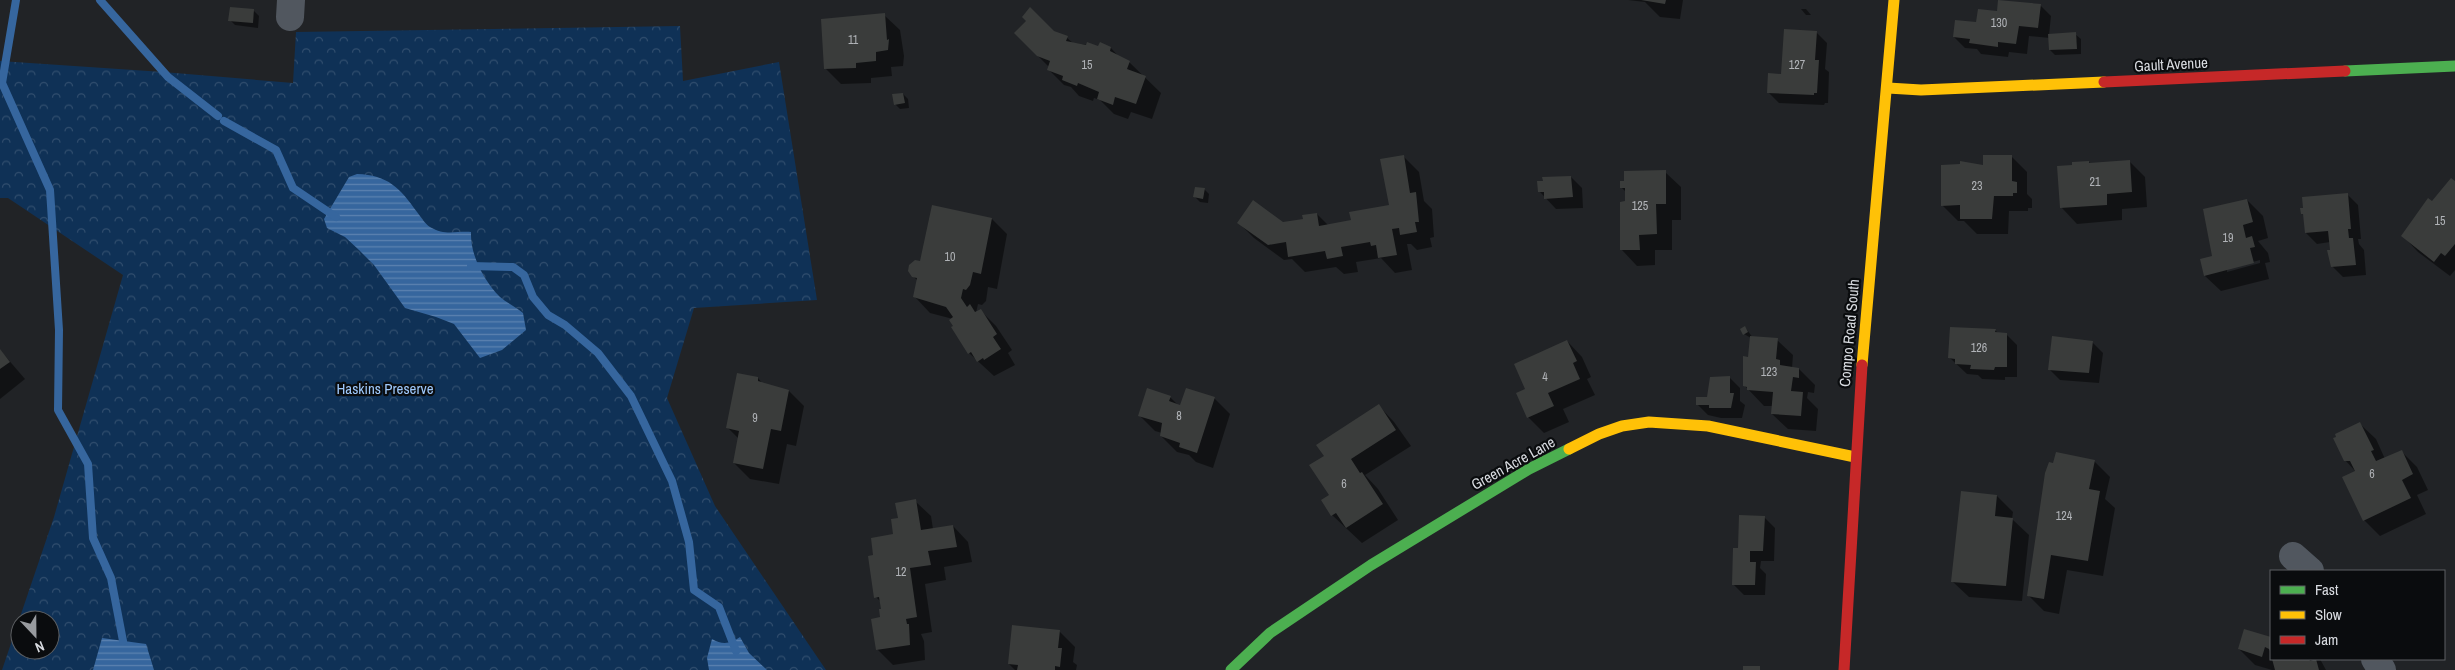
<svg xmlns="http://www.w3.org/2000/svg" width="2455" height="670" font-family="'Archivo Narrow',sans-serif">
	<defs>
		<pattern id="forest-crowns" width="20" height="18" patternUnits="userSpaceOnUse" patternTransform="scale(1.25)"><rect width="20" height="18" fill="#0f3156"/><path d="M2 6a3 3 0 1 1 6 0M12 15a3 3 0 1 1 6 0" fill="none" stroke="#314e6e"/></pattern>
		<pattern id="water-rules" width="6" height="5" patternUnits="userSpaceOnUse" patternTransform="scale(1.25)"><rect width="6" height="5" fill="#36669e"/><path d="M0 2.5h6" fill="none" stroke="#5c82b0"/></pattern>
	</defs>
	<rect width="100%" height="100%" fill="#212326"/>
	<path fill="url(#forest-crowns)" fill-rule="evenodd" d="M680,26l3,55 96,-19 38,238 -123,8 -27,90 48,108 111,164h-824l52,-153 69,-242 -115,-77h-8v-137l163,11 130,11 3,-51zM20,620h30v30h-30z"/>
	<g fill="url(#water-rules)">
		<path d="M357,174c31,1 43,14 60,38 4,5 8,12 13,15 15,9 25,4 41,5 -1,23 13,49 29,65 7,6 16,10 23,16l3,17 -24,20 -22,8 -26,-34 -18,-7 -31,-9 -31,-43 -15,-15 -14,-13 -18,-9 -3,-9 25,-42z"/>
		<path d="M740,637l9,16 18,17h-58l-2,-12 5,-19c10,6 19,5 28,-2z"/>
		<path d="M102,638l44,6 8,26h-61z"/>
	</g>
	<g fill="#0007" fill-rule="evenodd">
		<path d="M1628,0h55l-3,19 -20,-2 -15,-15z"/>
		<path d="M2040,5l11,11 -2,19 26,-1 6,5v15l-26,1 -5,-5v-12l-21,-2 -2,18 -18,-2 -1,5 -27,-3 -4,-5 -12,-1 -11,-11 44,-25z"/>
		<path d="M1801,9h5l5,6h-5z"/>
		<path d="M254,11l5,5 -1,12 -23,-3 -5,-5z"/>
		<path d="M884,15l16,15 4,26 -1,10 -12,1 1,9 -21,2v5l-30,1 -16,-16z"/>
		<path d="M1816,32l11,11 -2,26 4,3 -1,31h-3l-1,2 -45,-2 -11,-11z"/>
		<path d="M1015,33h38l14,5 6,5 38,5 9,10 9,4 32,31 -9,26 -21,-7 -3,7 -14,-5 -14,-14 -6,-2 -1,3 -14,-5 -8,-9 -7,-2 -16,-16 1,-2z"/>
		<path d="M903,94l5,5 1,9 -9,1 -5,-5z"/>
		<path d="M1403,156l16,16 5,29 8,8 2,28 -4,1 2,9 -15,3 -6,-6h-4l5,26 -17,3 -14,-15 -25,4 2,10 -14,2 -8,-7 -31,5 -13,-13 -8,1 -30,-22 -15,-15 44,1 21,-4 13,-6 11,11 24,-4 38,-15z"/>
		<path d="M2011,156l16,16v22l5,5v9h-4v3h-19l-1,23h-31l-13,-13h-6l-16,-16 42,-39z"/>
		<path d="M2129,161l16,16 2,30 -25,2v11l-45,4 -15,-16 27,-46 2,3z"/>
		<path d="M1665,172l16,15v33h-9v30h-17v15l-18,1 -15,-16 4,-48v-10l-5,-5z"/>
		<path d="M1571,177l11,11 1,20 -27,1 -16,-17z"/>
		<path d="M2455,183v87l-5,6 -32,-24 -15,-16 30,-33z"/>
		<path d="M1204,189l5,5 -1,9 -8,-1 -5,-5z"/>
		<path d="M2347,194l11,11 3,34h-3l1,5 5,6 2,25 -23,2 -11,-11 -2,-24 -13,2 -11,-11 -2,-17 -2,-3z"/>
		<path d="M2247,200l16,16 5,22 -10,3 10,12 2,9 -5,1 4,16 -48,12 -16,-15zM2260,260v3l-33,9v-3z"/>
		<path d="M992,219l15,15 -10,55 -9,-2 -2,14 -4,4 -4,-1 -2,9 4,-3 16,16 16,24 -4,3 7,12 -21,11 -25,-23 -16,-34 -23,-6 -15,-16 3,-16 -5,-5 8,-13z"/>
		<path d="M1745,327l8,11 24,2 16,15 -1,13 7,1 16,16 -1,8 -6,-1 -1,6 11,11 -2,22 -28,-2 -16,-15 1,-8h-9l-19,-20 6,-48 -7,-4z"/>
		<path d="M1995,330l3,3 8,1 11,11v32h-12v3l-23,-1 -4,-4 -11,-1 -17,-16z"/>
		<path d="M1567,341l15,16 9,20 -4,2 8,16 -32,14 6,13 -25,11 -16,-16 -1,-27z"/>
		<path d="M2092,342l11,11 -4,30 -39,-3 -11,-11z"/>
		<path d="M0,350l25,29 -25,20z"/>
		<path d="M758,378l5,6 26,7 15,15 -8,40 -9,-2 -8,40 -29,-5 -16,-16 5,-24 -11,-11z"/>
		<path d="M1730,378l10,10v13l5,4 -3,13h-21l-13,-3 -11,-11 11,-6z"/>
		<path d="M1170,397l9,9 35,-8 16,16 -17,54 -17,-6 -7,-7 -12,-3 -16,-16 1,-3 -7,-2 -16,-16z"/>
		<path d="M1379,406l15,16 17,24 -46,29 13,14 20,31 -36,23 -30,-28 -9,-15 8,-5 -6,-39z"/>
		<path d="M2360,424l16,15 9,20 17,-7 15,15 11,23 -11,5 9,19 -46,22 -16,-16 -8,-48 -11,-12z"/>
		<path d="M2094,461l16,16 -5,22 10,9 -12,68 -36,-6 -8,44 -15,-3 -16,-16z"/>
		<path d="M1962,493l35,3 16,16 -1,7 17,16 -7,66 -53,-4 -16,-15z"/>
		<path d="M915,501l16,15 2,13 20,-3 15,16 4,20 -28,5 2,13 -21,4 7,48 -11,2 3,7 1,19 -32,5 -16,-16 6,-39 -1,-7 -6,-6 -1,-41 19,-21 5,-16z"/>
		<path d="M1764,517l11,11 -1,33h-13l-1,7 6,6 -1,21h-21l-11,-11 7,-35z"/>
		<path d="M2245,630l26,8v21h49l6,11h-54l-17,-5 -16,-16z"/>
		<path d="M1059,631l16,16 -2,15 4,3 -1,5h-61l-6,-6z"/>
	</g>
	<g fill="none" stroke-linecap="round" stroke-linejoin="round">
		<g stroke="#36669e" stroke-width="8">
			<path d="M16,0l-14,83 48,107 9,140 -1,80 30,54 5,74 18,40 12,63"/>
			<path d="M100,0l68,77 50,39"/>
			<path d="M224,121l52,29 17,38 43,29"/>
			<path d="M471,266l42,1 11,8 9,22 15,18 17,10 33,28 33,43 41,85 17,61 5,48 25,17 17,44"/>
		</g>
	</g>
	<g fill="#3a3c3b">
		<path d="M1641,0h25l-1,4z"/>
		<path d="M1998,0l43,4 -3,24 -19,-2 -3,18 -18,-2v5l-29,-4 1,-4 -17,-2 2,-17 21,2 2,-13 19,2z"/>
		<path d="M230,7l24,2 -1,14 -25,-2z"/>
		<path d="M1030,7l24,24 14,5 -2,5 20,4 1,-3 11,4 2,-4 11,5 -1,4 20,10 -3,8 19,7 -10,28 -21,-7 -2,8 -16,-6 2,-7 -21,-9 -1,3 -15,-6 1,-4 -16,-6 3,-9 -13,-5 -23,-23 12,-12 -4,-4z"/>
		<path d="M885,13l2,27 2,-1 -1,11 -12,2v9l-20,2v5l-32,1 -3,-50z"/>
		<path d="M1784,29l33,2 -2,29h4l-2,33h-3v2l-47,-2 1,-20 13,1z"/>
		<path d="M2076,32l1,17 -28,1 -1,-16z"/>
		<path d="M903,93l2,10 -11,2 -2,-11z"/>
		<path d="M1404,155l6,38 6,-1 3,30h-4l2,10 -17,3 -1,-7 -7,1 5,26 -19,3 -2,-13 -5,1 -1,-4 -29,5 2,9 -16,3 -2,-8 -37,6 -2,-15 -18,3 -31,-22 16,-23 30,22 20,-3 -1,-4 15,-2 2,13 32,-6 -2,-8 40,-7 -9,-46z"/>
		<path d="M1983,155h29v26l5,1v11h-4v3h-19l-2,23h-32v-14l-19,1v-41l19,-1v-3l23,4z"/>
		<path d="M2130,160l2,32 -25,2v11l-47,3 -3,-42 15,-1v-3l17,-1v2z"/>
		<path d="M1666,170v34h-10l1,30 -18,1 1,15h-20v-48l5,-1v-13h-5v-7h4v-10z"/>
		<path d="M1571,176l2,21 -29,2v-7h-6l-1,-11h6l-1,-4z"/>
		<path d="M2451,178l4,3v63l-10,12 -4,-3 -7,9 -33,-26 27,-38 4,3z"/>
		<path d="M1195,187l10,1 -2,11 -10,-2z"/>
		<path d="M2348,193l3,36h-3l1,9h4l3,27 -25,2 -4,-17h3l-2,-19 -23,2 -2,-19h-2l-1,-6h3l-1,-11z"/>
		<path d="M2247,199l6,23 -10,3 3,13 6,-2 3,11 -5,1 4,15 -50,13 -4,-17 12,-3 -9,-47z"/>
		<path d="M932,205l60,13 -11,56 -8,-2 -3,13 -4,5 -3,-1 -2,9 6,9 3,-3 5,8 6,-3 16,25 -4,3 8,12 -17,11 -1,-2 -6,4 -6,-10 -3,2 -17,-27 2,-1 -4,-6 4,-3 -7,-10 -33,-10 4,-19 -5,-1 -4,-6 1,-6 6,-5 5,1z"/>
		<path d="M1745,326l3,6 -5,3 -3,-6z"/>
		<path d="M1950,327l46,2 -1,3 12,1v34h-12l-1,3 -24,-1 1,-4 -16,-1v-5l-7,-1z"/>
		<path d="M1750,336l28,2 -2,21 4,1v5l19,3v10l-6,-1 -2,14 12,1 -2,24 -30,-2 2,-22 -26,-2v-3l-4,-1v-30l5,1z"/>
		<path d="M2052,336l41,5 -4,32 -41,-3z"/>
		<path d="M1567,340l10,21 -4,2 7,16 -32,14 6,13 -27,12 -11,-25 9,-4 -11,-25z"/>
		<path d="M0,349l10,13 -10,7z"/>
		<path d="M737,373l21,4v4l31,9 -8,41 -10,-2 -8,40 -30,-6 6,-32 -13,-3z"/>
		<path d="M1730,376v17h4l-3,15h-22v-3h-13v-8h11l3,-20z"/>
		<path d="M1147,388l24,8 -2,5 11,4 6,-17 29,9 -18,56 -18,-6 1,-4 -20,-7 2,-13 -24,-7z"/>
		<path d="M1379,404l17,26 -45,29 9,14 2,-1 21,32 -37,24 -10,-15 -5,3 -10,-16 8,-5 -20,-30 15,-9 -8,-11z"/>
		<path d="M2360,422l14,28 -3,1 5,10 26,-11 11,24 -11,6 9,18 -48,23 -21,-44 13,-6 -5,-10h-6l-11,-23 3,-1 -1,-3z"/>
		<path d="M2056,452l39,8 -6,29 11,2 -12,70 -37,-6 -7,44 -17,-3 18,-123 4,-11 4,1z"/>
		<path d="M1961,491l36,4 -2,21 18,2 -7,68 -55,-4z"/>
		<path d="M916,499l5,31 32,-5 4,22 -29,4 3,14 -21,3 7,49 -11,2 1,5h2l1,21 -34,5 -5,-31 9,-2 -1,-8h2l-2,-12 -5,1 -6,-42 5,-1 -2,-17 22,-4 -2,-15 7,-1 -3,-15z"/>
		<path d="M1739,515l26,1 -2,35h-13v11h6l-1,23h-23l1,-37h5z"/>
		<path d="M1012,625l48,5 -2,18h4l-2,19 -5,-1v4h-38l1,-5 -10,-1z"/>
		<path d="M2244,629l27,8v16l-2,-4 -4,-2 -3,10 -24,-8z"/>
		<path d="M2272,659h37l1,2 6,-2 3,11h-44z"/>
		<rect x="1743" y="666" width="17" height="4"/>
	</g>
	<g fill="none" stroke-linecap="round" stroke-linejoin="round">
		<g stroke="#51575f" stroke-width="28">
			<path d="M290,17l1,-17"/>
			<path d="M2293,556l17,15"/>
			<path d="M2375,659l7,11"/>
		</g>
		<g stroke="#4caf50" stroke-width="11">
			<path d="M2345,71l110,-5"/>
			<path d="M1231,670l39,-37 101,-68 158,-96 40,-20"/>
		</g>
		<g stroke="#ffc107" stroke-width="11">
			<path d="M1888,88l33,2 183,-8"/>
			<path d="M1862,365l32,-365"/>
			<path d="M1569,449l30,-15 23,-8 27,-4 59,4 147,31"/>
		</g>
		<g stroke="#c62828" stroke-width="11">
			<path d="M2104,82l241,-11"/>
			<path d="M1844,670l18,-305"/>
		</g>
	</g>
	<g text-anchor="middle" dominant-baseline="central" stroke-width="4.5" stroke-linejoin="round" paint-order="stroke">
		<g font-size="12" fill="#b0b3b7">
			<text x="1999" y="23">130</text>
			<text x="853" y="40">11</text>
			<text x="1087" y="65">15</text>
			<text x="1797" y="65">127</text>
			<text x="2095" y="182">21</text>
			<text x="1977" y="186">23</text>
			<text x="1640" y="206">125</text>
			<text x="2440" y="221">15</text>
			<text x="2228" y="238">19</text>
			<text x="950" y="257">10</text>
			<text x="1979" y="348">126</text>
			<text x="1769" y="372">123</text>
			<text x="1545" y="377">4</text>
			<text x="1179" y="416">8</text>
			<text x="755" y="418">9</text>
			<text x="2372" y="474">6</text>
			<text x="1344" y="484">6</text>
			<text x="2064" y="516">124</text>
			<text x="901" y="572">12</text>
		</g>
		<g font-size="15" fill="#d8dbe0" stroke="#0a0c0e">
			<text transform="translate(2171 64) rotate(-3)">Gault Avenue</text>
			<text transform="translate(1849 333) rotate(-85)">Compo Road South</text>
			<text transform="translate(1513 463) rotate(-29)">Green Acre Lane</text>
		</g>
		<g font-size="15" fill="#9fc9fc" stroke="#0a0c0e">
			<text x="385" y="388">Haskins Preserve</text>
		</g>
	</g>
	<rect x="2270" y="570" width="175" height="90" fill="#0a0c0e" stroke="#5c5f62"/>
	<rect x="2280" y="586" width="25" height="8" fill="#4caf50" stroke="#5c5f62"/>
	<text x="2315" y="595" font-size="15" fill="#d8dbe0">Fast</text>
	<rect x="2280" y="611" width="25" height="8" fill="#ffc107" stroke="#5c5f62"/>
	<text x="2315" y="620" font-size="15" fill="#d8dbe0">Slow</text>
	<rect x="2280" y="636" width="25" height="8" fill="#c62828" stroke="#5c5f62"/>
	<text x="2315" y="645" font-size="15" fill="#d8dbe0">Jam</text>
	<g transform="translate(35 635) rotate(158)"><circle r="24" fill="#0a0c0e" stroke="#5c5f62"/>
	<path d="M0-4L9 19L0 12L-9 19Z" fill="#989b9f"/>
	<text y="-8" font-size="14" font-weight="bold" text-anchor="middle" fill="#d8dbe0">N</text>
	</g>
</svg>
